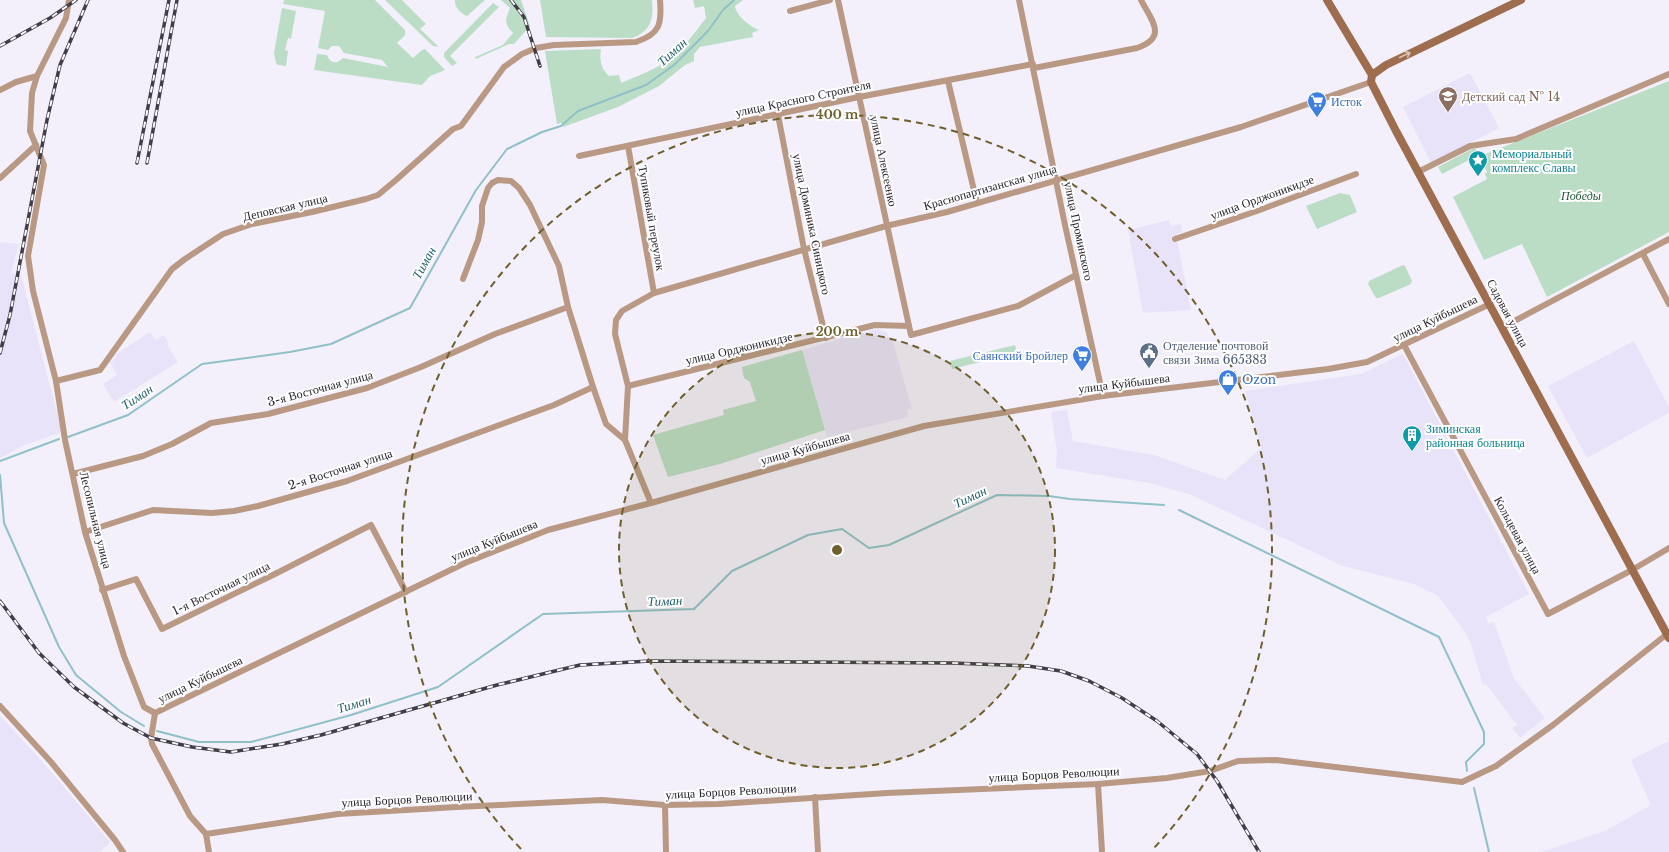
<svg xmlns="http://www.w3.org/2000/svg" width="1669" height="852" font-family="'Libre Baskerville',serif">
	<rect width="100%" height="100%" fill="#f3f0fc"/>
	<g fill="#e9e3f9">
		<path d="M1470,73l29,55 -68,35 -28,-56z"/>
		<path d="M1169,220l2,6 10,-2 1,8 -6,2 15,76 -48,3 -15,-83z"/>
		<path d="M0,242l19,2 -8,29 10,2 41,157 -40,14 -22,12z"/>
		<path d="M876,329l10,3 7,10 19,67 -5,1 1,7 -81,20 -2,-7 -105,34 -52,13 -15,-42 71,-20 -1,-5 33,-9 -6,-19 -6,-4 -2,-11z"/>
		<path d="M150,332l6,8 8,-5 5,9 -2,1 11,17 -64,40 -11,-18 14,-9 -7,-13 6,-4 -1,-3z"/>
		<path d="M1634,341l35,66v6l-82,45 -39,-72z"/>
		<path d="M1403,354l126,240 -43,23 2,6 6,-1 20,56 31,40 -25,20 -8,-10 5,-3 -31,-41 -3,1 -12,-41 -6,-12 -27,-36 -24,-12 -71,-18 -154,-72 -40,-11 -93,-15 1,-15 -6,-41 16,-2 6,31 81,14 71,25 36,-32 -16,-57 116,-17z"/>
		<path d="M0,716l42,45 68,81 -10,10h-100z"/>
		<path d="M1669,741v111h-128l66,-22 44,-25 -20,-45z"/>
	</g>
	<g fill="#bbddc5">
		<path d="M284,0h91l30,30v5l-8,8 16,15 9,-8 3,-1 20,21 -15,6 -8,9 -108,-15 3,-16 10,1c3,9 11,9 16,3l45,9 -6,-7 -38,-7 -5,-7h-7l-4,4 -10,-2 7,-37 -42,-7z"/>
		<path d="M385,0h17l24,24 -6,5 19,18 -6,-1z"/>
		<path d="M455,0h30l-18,16c-6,-2 -13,-9 -12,-16z"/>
		<path d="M501,0h20l9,26 -16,18h-5l-33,15 -1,-2 28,-12 10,-12c-9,-10 -8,-12 -3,-25z"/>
		<path d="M540,0h112c2,19 -1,31 -20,38l-86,-1z"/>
		<path d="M693,0h50l-8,6c1,10 16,21 24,24l-7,3 1,4 -53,10 -6,7v7l-9,4 -26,21 -41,21 -55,20 -2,-4 -4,1 -12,-73 56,-2c-2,10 0,20 8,27l10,-1 2,8c22,-9 46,-18 62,-36 8,-9 15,-19 23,-29l-2,-12 -9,2z"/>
		<path d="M493,3l6,4 -49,49 7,7 -5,3 -8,-9v-4z"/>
		<path d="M282,8l14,3 -5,28 -3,-1 -3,12 3,1 -2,15 -8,-1 -2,-2 -2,-10z"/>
		<path d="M1669,81v151l-122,65 -25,-53 -38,16 -31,-63 34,-18 -2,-5 2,-2 -4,-9 -2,2 -8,-7 -31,16 -4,-7 36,-19 9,7z"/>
		<path d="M1340,193l10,2 7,17 -40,17 -11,-23z"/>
		<path d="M1403,265l2,1 7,15 -1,3 -32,14h-3l-8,-14 1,-3z"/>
		<path d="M1015,345l2,8 -65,16 -2,-8z"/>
		<path d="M802,350l23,80 -105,34 -52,13 -15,-42 71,-20 -1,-5 33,-9 -6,-19 -6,-4 -2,-11z"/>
	</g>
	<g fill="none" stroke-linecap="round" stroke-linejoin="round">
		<g stroke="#90c0c8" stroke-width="2">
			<path d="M68,437l60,-22 74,-51 88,-12 41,-8 79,-36 66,-118 31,-41 35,-17 19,-6 17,-15 68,-26 28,-20 34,-34 15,-21 11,-10"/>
			<path d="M0,461l59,-22"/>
			<path d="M0,475l4,48 55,124 17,28 45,37 23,14"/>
			<path d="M1179,510l260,127 45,95v12l-18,18 1,9"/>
			<path d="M157,731l42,11h52l100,-27 87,-28 105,-73 151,-5 38,-38 76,-36 34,-6 27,19 20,-3 108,-50 52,1 21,3 94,6"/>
			<path d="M1474,788l15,64"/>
		</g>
		<g stroke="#ba9984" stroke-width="6">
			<path d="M69,0l-3,18 -29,58 -5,17 -2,38 14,34 -16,91 5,35 23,90 9,59 20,92 39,124 20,51 11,6"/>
			<path d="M838,0l71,326"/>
			<path d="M1019,0l46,225 38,171"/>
			<path d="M790,11l40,-11"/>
			<path d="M1034,68l103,-20c31,-11 15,-27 4,-48"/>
			<path d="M948,81l29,122"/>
			<path d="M0,90l16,-8 21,-6"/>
			<path d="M778,115l26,134 22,89"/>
			<path d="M628,146l26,147"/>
			<path d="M579,156l280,-59 174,-33"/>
			<path d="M1418,172l52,-26 46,-7 153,-65"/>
			<path d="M0,178l36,-33"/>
			<path d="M1175,239l82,-28 99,-37"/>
			<path d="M1643,254l26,50"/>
			<path d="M463,279l15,-39 4,-18v-16l6,-18 4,-5 6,-3 13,1 8,7 11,17 29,61 9,41 25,80 13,37 19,16 26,63"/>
			<path d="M1503,327l166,-88"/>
			<path d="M1404,345l144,269 84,-44 37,-22"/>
			<path d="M56,381l44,-11 72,-101 13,-10 38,-25 29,-10 60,-12 54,-13 12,-4 18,-15 57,-51 8,-3 43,-59 18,-13 14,-6 18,-3 82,-3c24,-8 26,-18 24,-42"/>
			<path d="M628,386l247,-61 34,1 2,9 107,-29 58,-31"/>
			<path d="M625,440l3,-54 -13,-52 1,-14 6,-9 32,-18 232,-67 61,-14 294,-85 130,-45"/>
			<path d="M73,474l70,-18 29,-12 39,-21 57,-9 99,-26 54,-21 74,-33 73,-27"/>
			<path d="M85,532l68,-22 59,3 22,-2 24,-5 89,-25 207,-76 39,-18"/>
			<path d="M102,590l34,-11 26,50 111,-54 98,-50 35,67"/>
			<path d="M0,706l51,56 64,78 8,12"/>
			<path d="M155,713l310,-150 83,-33 103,-27 273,-77 179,-30 225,-27 39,-7 123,-58"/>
			<path d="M155,713l-4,25 1,6 38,72 16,18"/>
			<path d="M1098,784l4,68"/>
			<path d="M815,797l3,55"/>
			<path d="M665,805l1,47"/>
			<path d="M206,834l132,-20 119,-7 145,-7 63,5 54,-1 168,-11 211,-9 69,-6 43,-7 28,-10 38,-1 186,22 34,-16 57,-41 114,-91"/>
			<path d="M206,834l3,18"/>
		</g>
		<g stroke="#9d6d4e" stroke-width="8">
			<path d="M1327,0l45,75 -1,7 25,49 273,507"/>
			<path d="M1372,75l14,-10 135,-65"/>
		</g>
		<g stroke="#423e49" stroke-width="3.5">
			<g id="rail">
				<path d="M511,0l13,17 16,49"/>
				<path d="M0,46l50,-28 26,-18"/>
				<path d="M137,163l32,-163"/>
				<path d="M147,163l30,-163"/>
				<path d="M0,353l10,-38 37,-195 13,-55 28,-65"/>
				<path d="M0,601l39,52 35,34 49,36 28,15 41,9 39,5 51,-8 39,-9 176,-50 83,-20 70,-4 301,2 77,3 33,5 28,10 33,17 35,23 40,33 20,27 42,71"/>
			</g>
		</g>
		<use href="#rail" stroke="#fff" stroke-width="2" stroke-dasharray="6" stroke-linecap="butt"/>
	</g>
	<defs><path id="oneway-shaft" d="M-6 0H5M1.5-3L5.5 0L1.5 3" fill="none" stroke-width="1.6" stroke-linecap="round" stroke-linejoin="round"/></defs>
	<use stroke="#d8c5b8" href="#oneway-shaft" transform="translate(1405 55) rotate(-25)"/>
	<circle cx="837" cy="550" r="218" fill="#6f5f2d" fill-opacity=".12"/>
	<g fill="none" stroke="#6f5f2d" stroke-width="2" stroke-dasharray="7 5">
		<circle cx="837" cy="550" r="218"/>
		<path d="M521 849A435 435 0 1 1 1153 849"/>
	</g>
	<defs>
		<g id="school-pin" transform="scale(1)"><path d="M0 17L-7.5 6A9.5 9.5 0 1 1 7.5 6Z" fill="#8d6e63" stroke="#fff"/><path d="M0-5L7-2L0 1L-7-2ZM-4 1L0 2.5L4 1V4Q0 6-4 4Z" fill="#fff"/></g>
		<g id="supermarket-pin" transform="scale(1)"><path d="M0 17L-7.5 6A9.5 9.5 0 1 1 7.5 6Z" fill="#3f7fe0" stroke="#fff"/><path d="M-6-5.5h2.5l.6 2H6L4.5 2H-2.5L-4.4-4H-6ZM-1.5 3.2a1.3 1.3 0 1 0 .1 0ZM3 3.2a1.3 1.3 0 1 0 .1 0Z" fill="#fff"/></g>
		<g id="sight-pin" transform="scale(1)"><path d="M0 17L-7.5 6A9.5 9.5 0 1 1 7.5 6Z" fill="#0f9aa8" stroke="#fff"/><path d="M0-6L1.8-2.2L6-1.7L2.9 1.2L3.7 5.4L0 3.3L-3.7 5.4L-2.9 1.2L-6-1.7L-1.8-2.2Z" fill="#fff"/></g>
		<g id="civic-pin" transform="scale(1)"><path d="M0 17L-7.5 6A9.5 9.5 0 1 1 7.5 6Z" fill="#5c6f8a" stroke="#fff"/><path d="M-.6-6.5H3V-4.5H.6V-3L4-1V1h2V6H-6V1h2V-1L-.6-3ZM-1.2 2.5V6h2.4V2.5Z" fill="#fff"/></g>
		<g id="shop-pin" transform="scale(1)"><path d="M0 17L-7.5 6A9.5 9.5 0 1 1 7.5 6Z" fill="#3f7fe0" stroke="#fff"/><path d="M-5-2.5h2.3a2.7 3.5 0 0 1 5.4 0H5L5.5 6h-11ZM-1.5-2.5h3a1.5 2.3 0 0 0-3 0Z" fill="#fff"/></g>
		<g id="building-pin" transform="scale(1)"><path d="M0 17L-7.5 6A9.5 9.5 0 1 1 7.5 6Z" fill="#0f9aa8" stroke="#fff"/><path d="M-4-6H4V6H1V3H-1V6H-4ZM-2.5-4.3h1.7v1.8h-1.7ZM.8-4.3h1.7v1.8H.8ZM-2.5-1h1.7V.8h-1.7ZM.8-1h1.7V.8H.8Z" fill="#fff"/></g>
	</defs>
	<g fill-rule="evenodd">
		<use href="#school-pin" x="1448" y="96"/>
		<use href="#supermarket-pin" x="1317" y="101"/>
		<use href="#sight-pin" x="1478" y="160"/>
		<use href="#civic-pin" x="1149" y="352"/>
		<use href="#supermarket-pin" x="1082" y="355"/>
		<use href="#shop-pin" x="1228" y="379"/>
		<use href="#building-pin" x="1412" y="435"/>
	</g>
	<g text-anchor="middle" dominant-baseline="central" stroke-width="4" stroke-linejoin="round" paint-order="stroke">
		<g font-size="12" fill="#785e54" stroke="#fff" text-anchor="start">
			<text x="1462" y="96">Детский сад № 14</text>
		</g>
		<g font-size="12" fill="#28242f" stroke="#fff">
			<text transform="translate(803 98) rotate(-12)">улица Красного Строителя</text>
			<text transform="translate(884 161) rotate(78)">улица Алексеенко</text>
			<text transform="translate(990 187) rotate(-16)">Краснопартизанская улица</text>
			<text transform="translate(1262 197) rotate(-20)">улица Орджоникидзе</text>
			<text transform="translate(285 207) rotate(-13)">Деповская улица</text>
			<text transform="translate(652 218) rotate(80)">Тупиковый переулок</text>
			<text transform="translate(812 224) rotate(78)">улица Доминика Синицкого</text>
			<text transform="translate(1079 231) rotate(78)">улица Проминского</text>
			<text transform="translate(1508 313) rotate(62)">Садовая улица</text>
			<text transform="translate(1435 318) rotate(-26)">улица Куйбышева</text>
			<text transform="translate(739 348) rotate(-13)">улица Орджоникидзе</text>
			<text transform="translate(1124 383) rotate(-7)">улица Куйбышева</text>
			<text transform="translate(320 388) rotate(-15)">3-я Восточная улица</text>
			<text transform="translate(805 448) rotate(-16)">улица Куйбышева</text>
			<text transform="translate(340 469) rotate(-18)">2-я Восточная улица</text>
			<text transform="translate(96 520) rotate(76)">Лесопильная улица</text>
			<text transform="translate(1518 535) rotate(62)">Кольцевая улица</text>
			<text transform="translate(494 540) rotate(-22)">улица Куйбышева</text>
			<text transform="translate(221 588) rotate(-26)">1-я Восточная улица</text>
			<text transform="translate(200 679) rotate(-26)">улица Куйбышева</text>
			<text transform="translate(1054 774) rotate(-3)">улица Борцов Революции</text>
			<text transform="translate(731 791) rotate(-3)">улица Борцов Революции</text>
			<text transform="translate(407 799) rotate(-3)">улица Борцов Революции</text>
		</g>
		<g font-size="12" fill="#366cbe" stroke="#fff" text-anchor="start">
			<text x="1331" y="101">Исток</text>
			<text x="1068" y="355" text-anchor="end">Саянский Бройлер</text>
			<text x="1242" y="379">Ozon</text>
		</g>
		<g font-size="12" fill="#0d838f" stroke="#fff" text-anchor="start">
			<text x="1492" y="153">Мемориальный<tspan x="1492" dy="14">комплекс Славы</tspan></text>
			<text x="1426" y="428">Зиминская<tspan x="1426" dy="14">районная больница</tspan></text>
		</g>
		<g font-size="12" font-style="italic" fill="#215a39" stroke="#fff">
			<text x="1581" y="195">Победы</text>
		</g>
		<g font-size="12" fill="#4e5e75" stroke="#fff" text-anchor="start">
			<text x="1163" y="345">Отделение почтовой<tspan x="1163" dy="14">связи Зима 665383</tspan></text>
		</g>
		<g font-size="13" font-style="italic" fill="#1d5e67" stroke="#fff">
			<text transform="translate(672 52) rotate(-42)">Тиман</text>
			<text transform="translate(424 263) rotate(-61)">Тиман</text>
			<text transform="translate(137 397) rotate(-33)">Тиман</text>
			<text transform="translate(970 497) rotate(-25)">Тиман</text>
			<text transform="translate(665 601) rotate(-2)">Тиман</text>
			<text transform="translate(354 704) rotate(-17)">Тиман</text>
		</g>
	</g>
	<circle cx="837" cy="550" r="6" fill="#6f5f2d" stroke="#fff" stroke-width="2"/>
	<g font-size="12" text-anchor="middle" font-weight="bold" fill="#6f5f2d" stroke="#fff" stroke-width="4" stroke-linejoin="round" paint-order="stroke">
		<text x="837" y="119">400 m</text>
		<text x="837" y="336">200 m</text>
	</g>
</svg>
